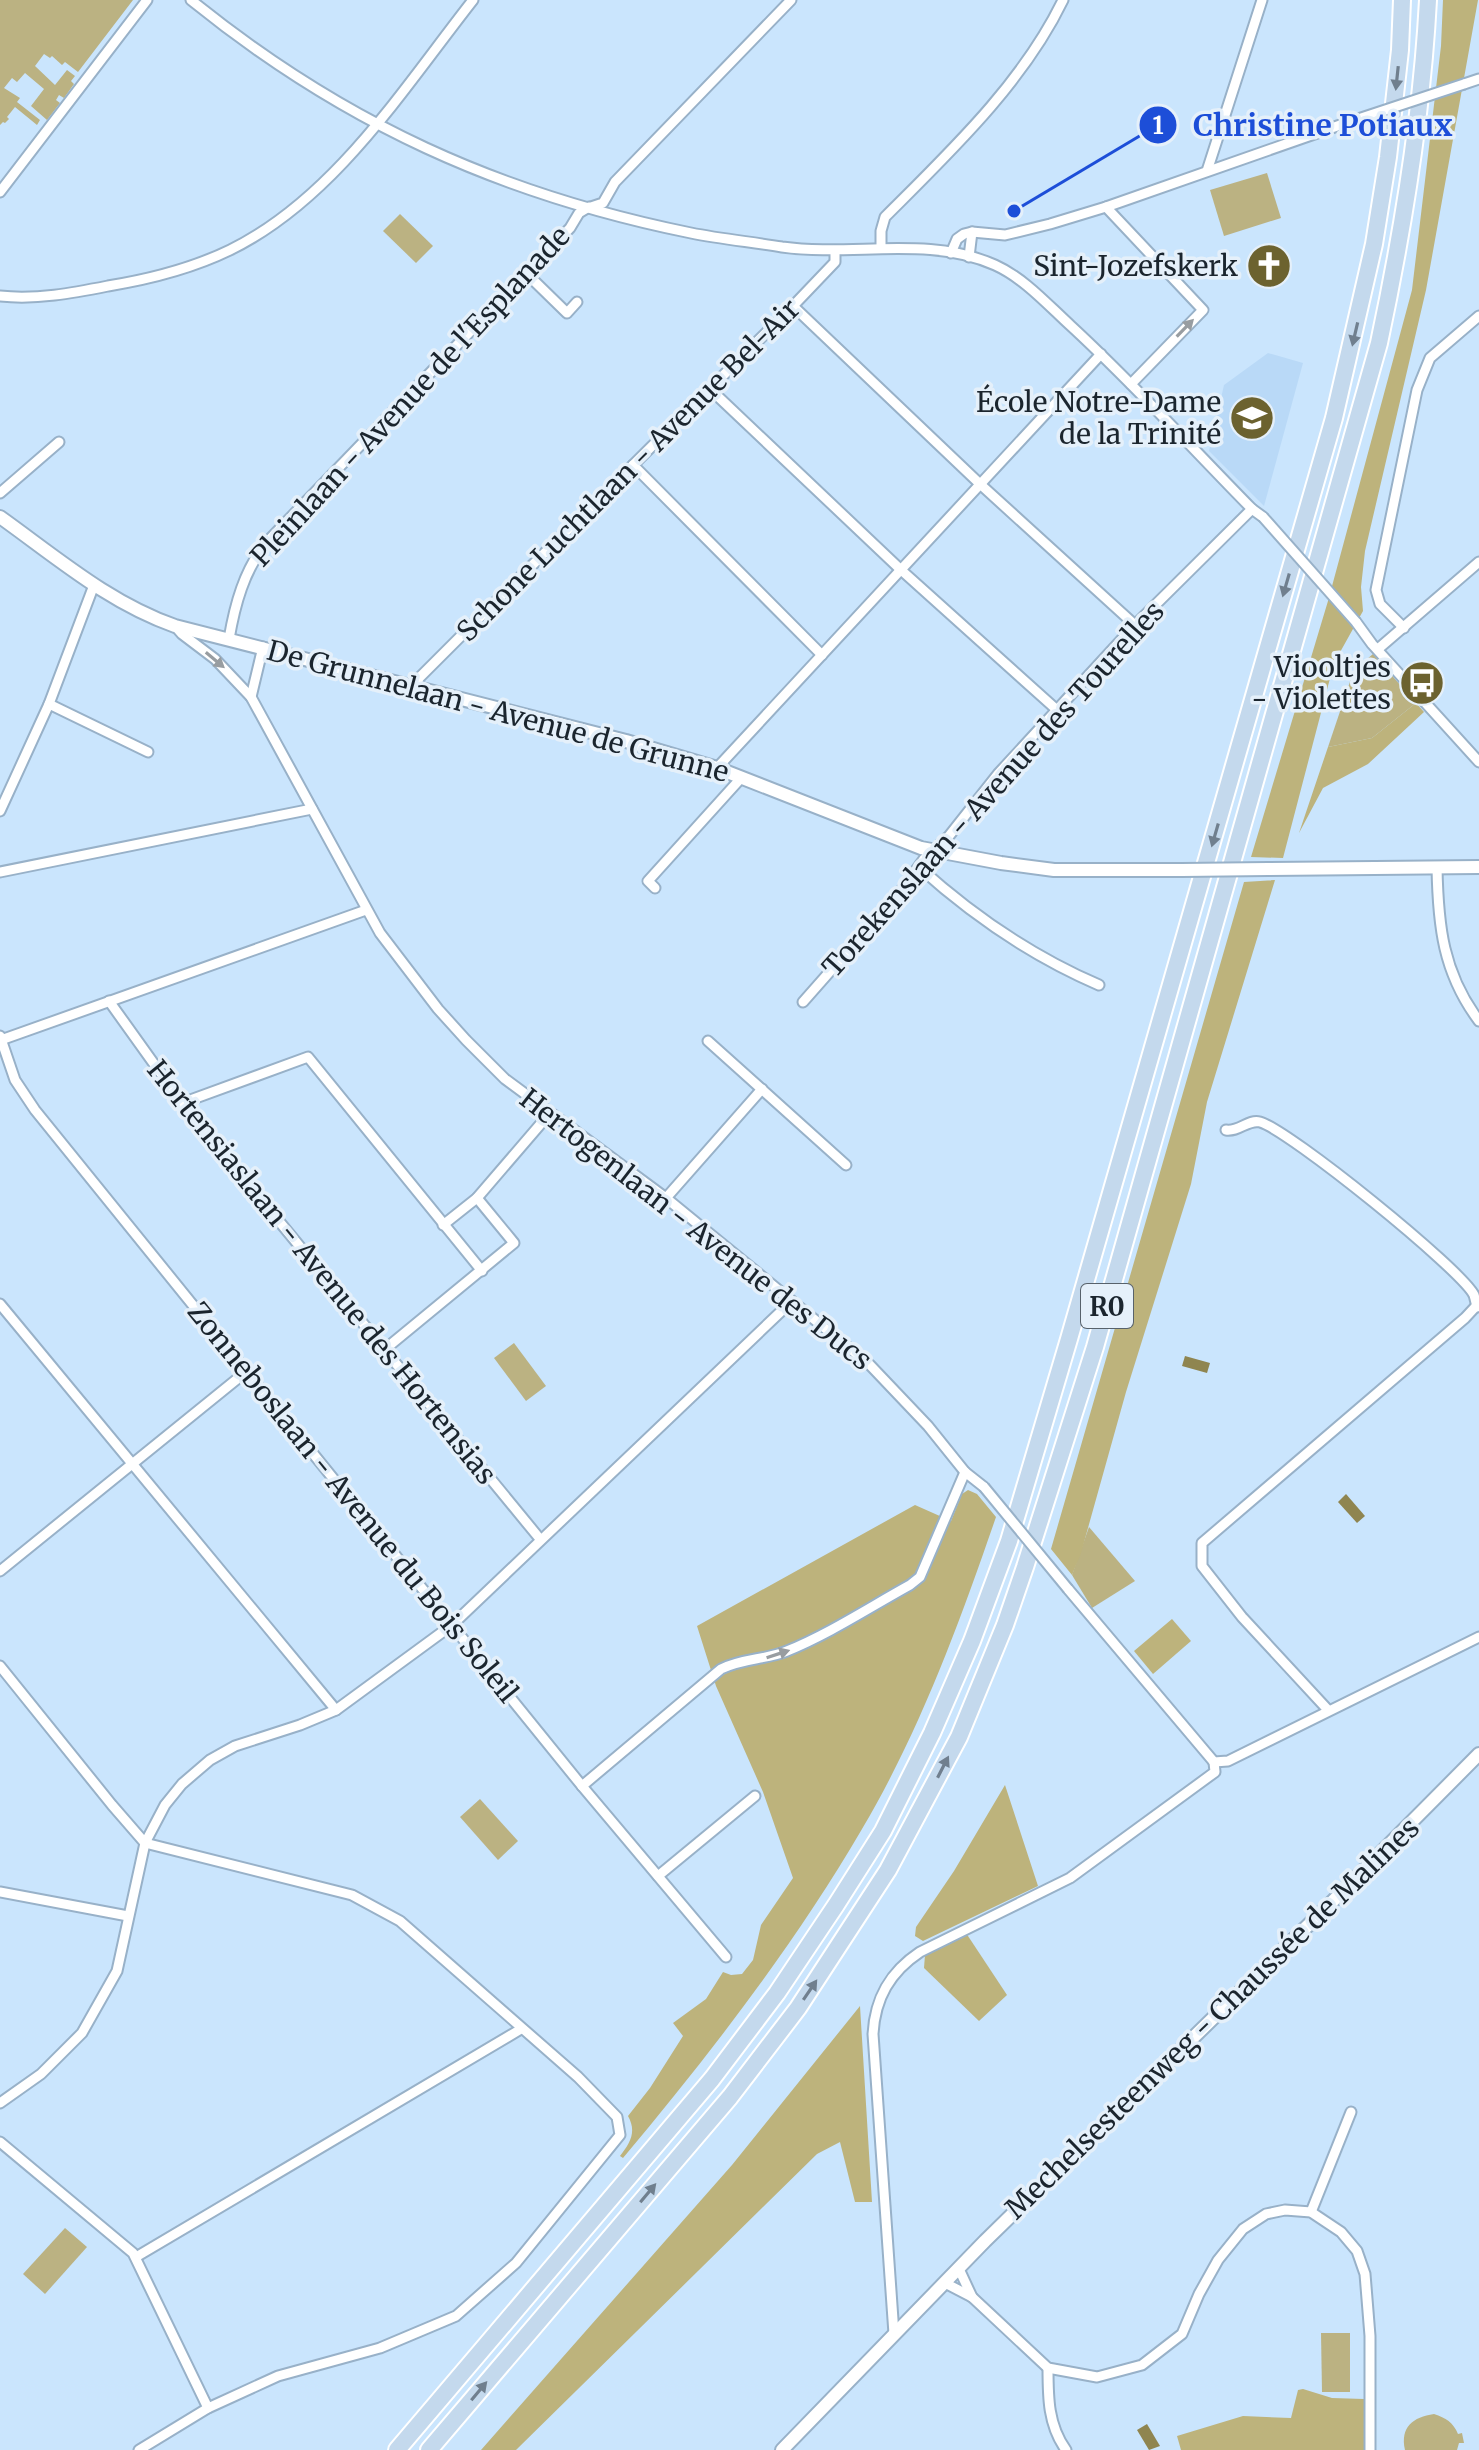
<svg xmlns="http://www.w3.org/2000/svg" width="1479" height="2450" font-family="Merriweather,serif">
	<rect width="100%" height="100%" fill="#cae5fd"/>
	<path fill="#b9d9f7" d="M1268,353l35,10 -39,143 -55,-55 15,-66z"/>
	<g fill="#bbb282">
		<path d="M0,0h133l-55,72 -13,-10 -3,3 -10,-9 -2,2 -6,-4 -9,12 20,19 12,-15 8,6 -4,5 3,3 -10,14 -5,-3 -3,5 4,3 -13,17 -16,-14 13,-17 -19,-16 -8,9 -5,-4 -8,10 16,10 -3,4 23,18 -3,5 -22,-18 -8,10 2,2 -4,4 -2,-1 -3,3z"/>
		<path d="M1267,173l14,45 -57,18 -14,-46z"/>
		<path d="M400,214l33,32 -17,17 -33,-32z"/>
		<path d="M1373,654l43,49 -44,35 -44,9 26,-77z"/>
		<path d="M514,1343l32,43 -20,15 -32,-43z"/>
		<path d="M1089,1527l46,54 -43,27 -20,-33z"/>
		<path d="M480,1799l38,42 -20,19 -38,-43z"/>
		<path d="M65,2228l22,19 -42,47 -22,-20z"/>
		<path d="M1321,2333h29v59h-28z"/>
		<path d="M1434,2414c12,4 19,8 24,20l4,-1 2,10h-5l-2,7h-52c-5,-23 8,-33 29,-36z"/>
	</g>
	<g fill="#bdb37c">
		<path d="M1443,0h35l-52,290 -61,261 -4,36 2,24 -29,52 -51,195 -32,-1 77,-256 84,-311 29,-244z"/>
		<path d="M1416,703l8,9 -56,52 -45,24 -24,45 29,-86 44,-9z"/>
		<path d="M1275,880l-68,222 -16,82 -65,208 -45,161 -9,22 -21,-26 193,-667z"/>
		<path d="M968,1490l9,4 19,23c-37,107 -76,214 -134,312 -69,118 -152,225 -239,329l-3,-2c10,-13 17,-24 8,-40l22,-28 33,-52 -10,-13 33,-24 17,-27 8,3 11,-1 11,-14 8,-35 32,-47 -30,-86 -47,-106 -19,-60 218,-121 36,16 11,-27z"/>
		<path d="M1172,1619l19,22 -38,33 -19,-23z"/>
		<path d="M1005,1785l33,101 -115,55 -8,-5 1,-9 38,-56z"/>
		<path d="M966,1933l41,62 -28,26 -55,-53 1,-13z"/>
		<path d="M860,2006l12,196h-17l-15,-60 -23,12 -301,296h-35l251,-285z"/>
		<path d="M1303,2389l29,9 32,1 2,51h-185l-4,-14 66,-20 48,2 7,-28z"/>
	</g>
	<g fill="#8f8550">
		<path d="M1185,1356l25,7 -3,10 -25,-7z"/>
		<path d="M1346,1494l19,22 -8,7 -19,-21z"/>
		<path d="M1147,2424l13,22 -11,4 -12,-20z"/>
	</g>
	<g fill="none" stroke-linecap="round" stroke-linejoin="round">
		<g stroke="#98b1c8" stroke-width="13">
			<g id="street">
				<path d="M191,0c152,123 308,194 500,233 30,6 61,9 91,14 71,10 145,-12 213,18 29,13 53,40 76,61 63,58 121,122 181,183l11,8"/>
				<path d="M1464,84l15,-5"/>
				<path d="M1207,171l55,-171"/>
				<path d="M0,192l147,-192"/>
				<path d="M591,207l12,-4 12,-21 176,-182"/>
				<path d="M1106,207l97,103 -72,74"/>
				<path d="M881,248v-17l4,-14c65,-65 138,-134 178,-217"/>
				<path d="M951,253l6,-14 7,-5 8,-2 33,3 45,-11 56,-17 237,-83"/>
				<path d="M969,257l3,-25"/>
				<path d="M526,273l41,40 10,-11"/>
				<path d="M0,296c36,4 73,-3 108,-10 43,-7 83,-17 122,-36 104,-51 173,-161 243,-250"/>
				<path d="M793,306l187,178 155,141"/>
				<path d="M709,388l191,181 157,141"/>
				<path d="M633,465l189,190"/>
				<path d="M0,493l59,-51"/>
				<path d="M1356,622l16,22 107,118"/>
				<path d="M175,626l7,8 33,25 36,38 129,236 58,76 28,31 39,39 161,119 204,167 58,61 37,46 19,15"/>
				<path d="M1404,628l-24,-24 -4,-14 41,-200 13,-32 49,-42"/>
				<path d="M229,639c6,-35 15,-68 37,-96l304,-315 9,-15 10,-6"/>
				<path d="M1378,649l101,-87"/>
				<path d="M416,687l3,-9 41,-41 333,-331 42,-44v-11"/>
				<path d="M251,697l12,-50"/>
				<path d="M49,704l99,48"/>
				<path d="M717,768l384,-414"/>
				<path d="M0,811l49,-107 45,-119"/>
				<path d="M919,867c52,47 115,90 180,118"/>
				<path d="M1437,867c1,59 6,106 42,154"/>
				<path d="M0,872l312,-63"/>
				<path d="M655,888l-7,-7 94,-104"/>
				<path d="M109,1001l73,102 358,436"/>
				<path d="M803,1002l97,-110 24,-33 25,-23 49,-62 137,-149 117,-116"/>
				<path d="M0,1036l15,44 20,30 547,676 144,171"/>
				<path d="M1,1040l365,-130"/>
				<path d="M708,1041l138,124"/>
				<path d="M182,1103l126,-46 174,214"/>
				<path d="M1226,1130c13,2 22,-11 34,-8 29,8 201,147 214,173 1,3 2,8 3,12"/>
				<path d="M666,1198l96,-109"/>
				<path d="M443,1225l34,-27 73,-85"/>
				<path d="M0,1304l336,406"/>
				<path d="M384,1350l130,-107 -37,-45"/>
				<path d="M0,1571l247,-200"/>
				<path d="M1068,1589l146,173 14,-1 251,-124"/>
				<path d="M0,1666l112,139 33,38"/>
				<path d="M1328,1710l-86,-93 -40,-51v-23l263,-225 14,-15"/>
				<path d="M582,1786l139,-117c22,-11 44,-9 66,-18 42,-17 83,-44 123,-66l10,-8 45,-105"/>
				<path d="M658,1876l97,-80"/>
				<path d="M0,1892l128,24"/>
				<path d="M0,2103l41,-29 41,-41 35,-62 28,-128 20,-38 17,-21 28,-24 25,-14 65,-21 36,-15 116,-85 340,-324"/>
				<path d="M0,2142l133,111 75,155"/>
				<path d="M1311,2212l40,-100"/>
				<path d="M136,2257l385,-228"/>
				<path d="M959,2269l13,28"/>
				<path d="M945,2283l27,14 76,71 49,9 45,-12 40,-31 17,-40 19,-34 25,-31 23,-15 19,-4 26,2 30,20 16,19 8,23 5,62v114"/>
				<path d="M894,2334l-21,-300c2,-36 17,-62 47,-82l150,-74 145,-106 -1,-10"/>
				<path d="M1048,2368c0,29 0,57 18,82"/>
				<path d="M139,2450l69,-42 70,-32 102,-28 76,-32 60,-53 104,-128 -3,-18 -39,-40 -178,-156 -48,-26 -207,-52"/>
			</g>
		</g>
		<g stroke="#98b1c8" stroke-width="16">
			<g id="secondary">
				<path d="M0,517c56,40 109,86 175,109l451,115 91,27 204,80 80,15 53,7h128"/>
				<path d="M1268,869l211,-2"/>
				<path d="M782,2450l203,-209 348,-340 146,-147"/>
			</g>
		</g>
		<g stroke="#fff" stroke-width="20">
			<g id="highway">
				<path d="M397,2450l315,-371 65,-86 59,-88 47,-74 49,-98 40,-92 37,-100 60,-202 265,-921 40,-174 14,-87 12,-107 2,-50"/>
				<path d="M429,2450l301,-353 68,-89 90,-138 71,-133 46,-112 20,-58 70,-220 284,-1004c24,-113 43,-227 49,-343"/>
			</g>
		</g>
		<use href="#street" stroke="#fff" stroke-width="9"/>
		<use href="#secondary" stroke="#fff" stroke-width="12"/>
		<use href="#highway" stroke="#c4d9ed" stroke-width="16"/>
		<g stroke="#98b1c8" stroke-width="13" stroke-linecap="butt">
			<g id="street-bridge">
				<path d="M1343,124l121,-40"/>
				<path d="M1263,517l93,105"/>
				<path d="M984,1487l84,102"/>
			</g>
		</g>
		<g stroke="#98b1c8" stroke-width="16" stroke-linecap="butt">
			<path id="secondary-bridge" d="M1182,870l86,-1"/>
		</g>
		<use href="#street-bridge" stroke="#fff" stroke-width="9"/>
		<use href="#secondary-bridge" stroke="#fff" stroke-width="12"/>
	</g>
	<defs><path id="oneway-solid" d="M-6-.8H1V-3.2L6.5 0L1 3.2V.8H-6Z" transform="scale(2)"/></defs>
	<g fill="#707f8e">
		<use href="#oneway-solid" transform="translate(1397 78) rotate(96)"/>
		<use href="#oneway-solid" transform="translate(1355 334) rotate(103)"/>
		<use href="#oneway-solid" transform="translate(1286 585) rotate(106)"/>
		<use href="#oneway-solid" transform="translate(1215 835) rotate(106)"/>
		<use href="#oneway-solid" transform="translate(943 1767) rotate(-63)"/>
		<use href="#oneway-solid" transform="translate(810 1990) rotate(-56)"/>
		<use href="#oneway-solid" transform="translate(648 2193) rotate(-50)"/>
		<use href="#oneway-solid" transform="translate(479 2391) rotate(-50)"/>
	</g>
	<g fill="#989da1">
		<use href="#oneway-solid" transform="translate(1185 328) rotate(-46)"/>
		<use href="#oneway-solid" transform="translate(215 660) rotate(40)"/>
		<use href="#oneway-solid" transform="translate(778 1654) rotate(-18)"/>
	</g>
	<defs>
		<g id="church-disc" transform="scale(2.3)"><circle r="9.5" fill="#6c622f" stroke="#e5f0fa"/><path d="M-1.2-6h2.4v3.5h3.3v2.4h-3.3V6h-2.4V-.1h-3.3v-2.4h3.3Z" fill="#fff"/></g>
		<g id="school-disc" transform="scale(2.3)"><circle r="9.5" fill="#6c622f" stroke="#e5f0fa"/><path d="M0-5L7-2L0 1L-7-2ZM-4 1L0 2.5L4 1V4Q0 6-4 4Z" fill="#fff"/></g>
		<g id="bus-disc" transform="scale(2.3)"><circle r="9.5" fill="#6c622f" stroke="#e5f0fa"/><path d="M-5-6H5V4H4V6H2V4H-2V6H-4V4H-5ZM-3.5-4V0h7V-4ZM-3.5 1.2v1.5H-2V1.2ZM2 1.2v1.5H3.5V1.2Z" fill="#fff"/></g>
	</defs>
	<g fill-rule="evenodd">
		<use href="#church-disc" x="1269" y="266"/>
		<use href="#school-disc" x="1252" y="418"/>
		<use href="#bus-disc" x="1422" y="683"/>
	</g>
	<g text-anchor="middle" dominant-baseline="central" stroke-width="7" stroke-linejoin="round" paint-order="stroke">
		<rect fill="#e5f0fa" stroke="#58626b" stroke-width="2" x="1081" y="1284" width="52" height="44" rx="6"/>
		<g font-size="26" font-weight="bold" fill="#1b252e">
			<text x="1107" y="1306">R0</text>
		</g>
		<g font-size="28" fill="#1b252e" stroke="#e5f0fa" text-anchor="end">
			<text x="1238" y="266">Sint-Jozefskerk</text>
			<text x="1221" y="402">École Notre-Dame<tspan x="1221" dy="32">de la Trinité</tspan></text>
			<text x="1391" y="667">Viooltjes<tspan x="1391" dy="32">- Violettes</tspan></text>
		</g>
		<g font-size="28" fill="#1b252e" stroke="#e5f0fa">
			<text transform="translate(410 396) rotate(-47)">Pleinlaan - Avenue de l'Esplanade</text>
			<text transform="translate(628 470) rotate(-45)">Schone Luchtlaan - Avenue Bel-Air</text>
			<text transform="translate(498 711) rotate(15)">De Grunnelaan - Avenue de Grunne</text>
			<text transform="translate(993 789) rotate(-48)">Torekenslaan - Avenue des Tourelles</text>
			<text transform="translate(696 1229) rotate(38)">Hertogenlaan - Avenue des Ducs</text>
			<text transform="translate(322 1272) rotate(51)">Hortensiaslaan - Avenue des Hortensias</text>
			<text transform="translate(353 1502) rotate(51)">Zonneboslaan - Avenue du Bois Soleil</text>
			<text transform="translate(1212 2018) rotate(-44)">Mechelsesteenweg - Chaussée de Malines</text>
		</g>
	</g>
	<path fill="none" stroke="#1d4ed8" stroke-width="3" d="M1014 211L1158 125"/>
	<g fill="#1d4ed8" stroke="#e5f0fa" stroke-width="3">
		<circle cx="1014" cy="211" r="8"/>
		<circle cx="1158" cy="125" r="20"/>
	</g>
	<g font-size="24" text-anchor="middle" font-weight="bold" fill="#fff">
		<text x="1158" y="134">1</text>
	</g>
	<g font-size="30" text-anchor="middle" font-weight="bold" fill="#1d4ed8" stroke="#e5f0fa" stroke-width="7" stroke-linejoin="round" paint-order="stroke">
		<text x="1323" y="136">Christine Potiaux</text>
	</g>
</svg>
